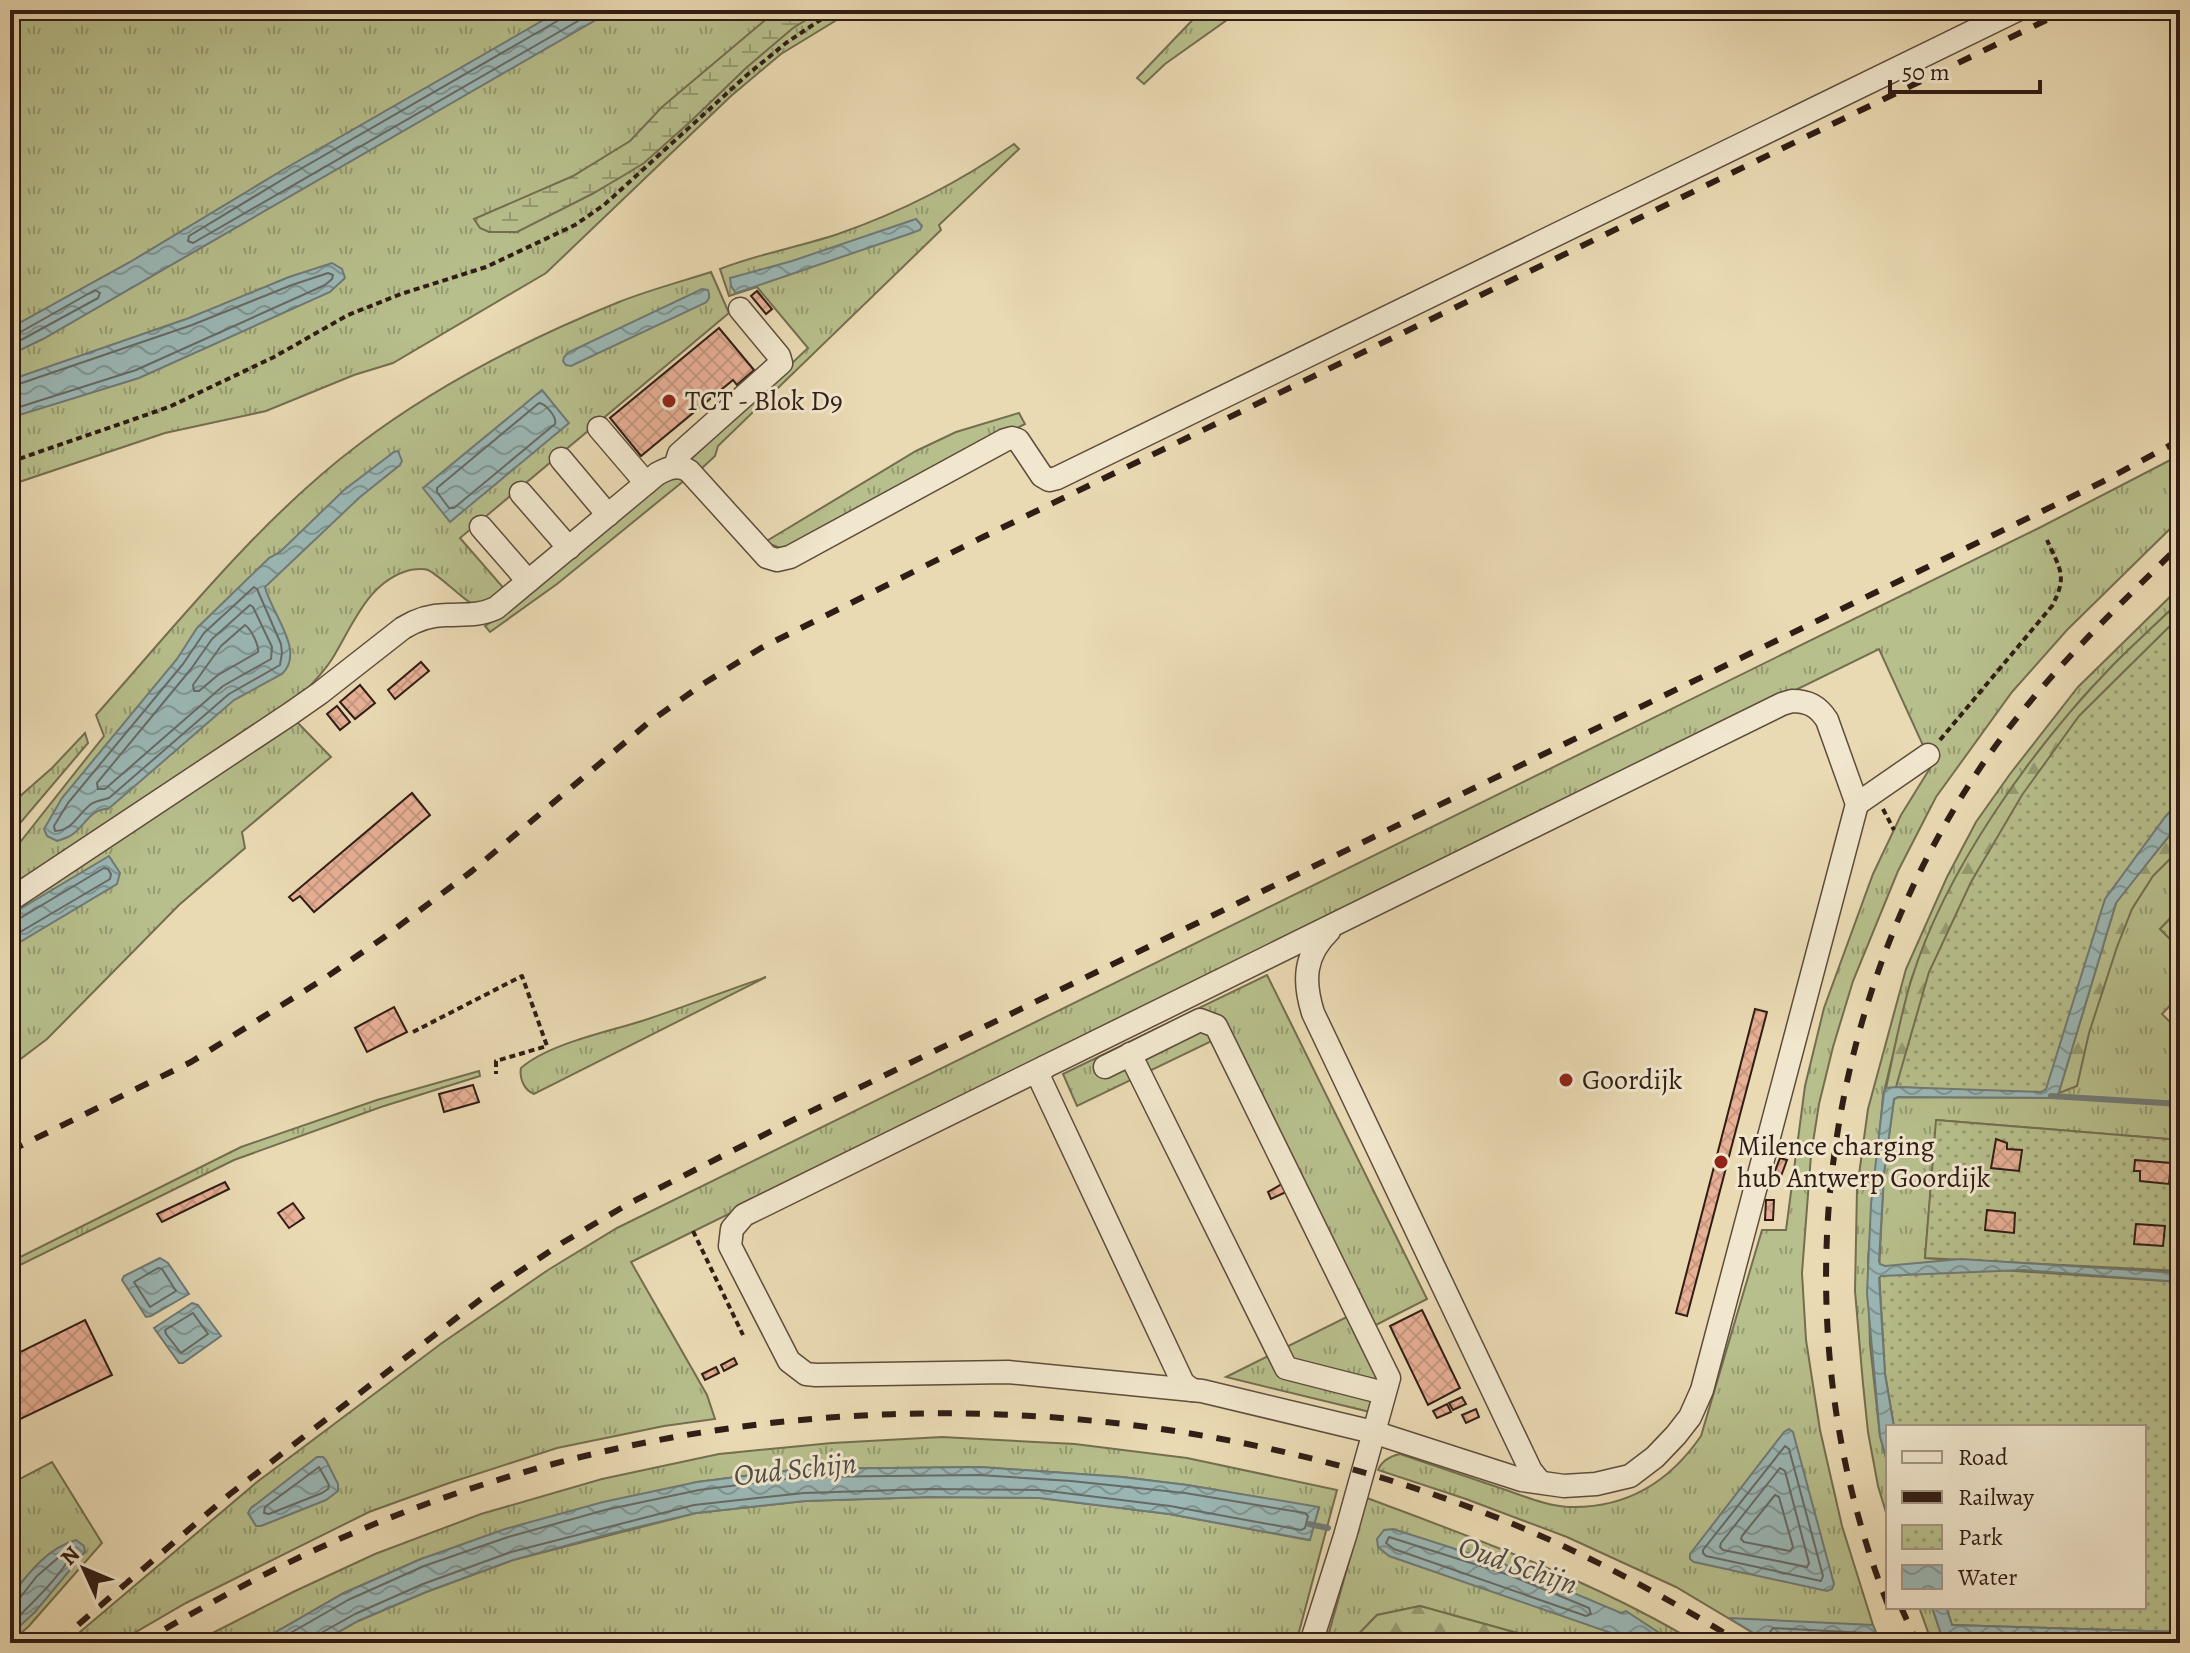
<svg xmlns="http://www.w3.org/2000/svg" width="2190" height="1653" font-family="Alegreya,serif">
	<defs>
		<pattern id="grass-tufts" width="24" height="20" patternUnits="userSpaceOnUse" patternTransform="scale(2)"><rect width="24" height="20" fill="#b7bf8c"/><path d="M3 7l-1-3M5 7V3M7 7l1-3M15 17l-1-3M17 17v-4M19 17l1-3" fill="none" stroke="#959b71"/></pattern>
		<pattern id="forest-firs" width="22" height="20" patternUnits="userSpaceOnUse" patternTransform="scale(2)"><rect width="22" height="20" fill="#b7bf8c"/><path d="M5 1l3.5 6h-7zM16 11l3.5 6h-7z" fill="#959b71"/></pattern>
		<pattern id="wetland-marsh" width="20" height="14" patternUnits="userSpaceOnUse" patternTransform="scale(2)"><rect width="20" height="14" fill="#b7bf8c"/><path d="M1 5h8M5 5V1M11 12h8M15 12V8" fill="none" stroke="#959b71"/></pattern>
		<pattern id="park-dots" width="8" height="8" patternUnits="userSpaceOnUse" patternTransform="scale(2)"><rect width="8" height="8" fill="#b7bf8c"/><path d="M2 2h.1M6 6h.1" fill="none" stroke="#959b71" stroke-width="1.8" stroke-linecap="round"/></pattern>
		<pattern id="water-waves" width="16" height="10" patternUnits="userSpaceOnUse" patternTransform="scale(2)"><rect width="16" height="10" fill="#9bb8b6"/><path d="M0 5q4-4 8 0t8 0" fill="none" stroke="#7f9593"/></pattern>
		<pattern id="building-cross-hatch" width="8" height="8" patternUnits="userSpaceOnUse" patternTransform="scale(2)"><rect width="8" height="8" fill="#e8b096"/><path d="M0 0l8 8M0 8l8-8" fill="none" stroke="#c79780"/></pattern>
	</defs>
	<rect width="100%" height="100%" fill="#eadab3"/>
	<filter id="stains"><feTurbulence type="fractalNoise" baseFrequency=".0025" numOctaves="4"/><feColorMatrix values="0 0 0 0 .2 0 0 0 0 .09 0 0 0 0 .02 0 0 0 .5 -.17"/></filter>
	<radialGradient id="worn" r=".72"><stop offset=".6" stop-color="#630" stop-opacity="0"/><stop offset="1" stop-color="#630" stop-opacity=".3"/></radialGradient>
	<g fill="url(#grass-tufts)" stroke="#746e50" stroke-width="2">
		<path d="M10,10h843l-72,44 -50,42 -185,177 -153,90 -39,12 -88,36 -101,22 -155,52z"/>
		<path d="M1202,10h39l-76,54 -21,20 -7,-6z"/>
		<path d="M1014,144l5,5 -80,76 2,5 -223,216 -3,10 -15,14 -12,-8 120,-114 -51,-61 -28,9 -9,-27c38,-15 79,-22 118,-35 63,-22 122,-52 176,-90z"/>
		<path d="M711,272l18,41 -269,225 47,54 -12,8 -23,4c-13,-8 -33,-29 -44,-34 -5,-2 -12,-1 -18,0 -42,11 -57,55 -78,89 -10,16 -24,29 -37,42l-285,188v-34l94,-119 -8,-21c81,-91 164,-196 262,-270 79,-60 169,-106 261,-143 30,-12 61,-20 92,-30z"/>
		<path d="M1019,413l6,11 -234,123 -11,1 -15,-6 151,-91 40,-19z"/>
		<path d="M2180,455v64l-113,111 -55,62 -76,105 -38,74 -45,110 -20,66 -14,57 -8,51 -9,118 4,67 14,90 22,96 31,99 7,18h-110l-94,-56 -109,-50 -101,-38 -88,-29c4,-10 13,-14 22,-16 36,12 71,24 106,36 20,7 44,17 65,17 56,1 99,-26 130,-71l61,-206h24l19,-144 19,-78 49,-134 28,-59 31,-50 -53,-116 -1248,613 76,133 8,24 -51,7 -107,22 -108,35 -80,29 -183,91 -69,40h-50l190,-161 185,-139 106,-73 69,-42 1422,-700z"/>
		<path d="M675,478l11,1 -129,105 -67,48 -5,-6 28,-19 149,-124z"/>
		<path d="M2180,587v14l-65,62 -32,34 -42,51 -34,48 -29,46 -38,66 -29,72 -28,116 -15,163 2,85 10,92 8,29v54l-10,-33 -10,-54 -5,-48 -8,-93 2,-102 11,-80 38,-140 41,-92 29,-55 34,-48 68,-87z"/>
		<path d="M296,721l35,36 -89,75 3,16 -66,57 -132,134 -37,28v-157z"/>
		<path d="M85,733l3,10 -78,92v-30l42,-37z"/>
		<path d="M2180,822v86l-20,21 20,20v46l-18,19 18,18v108l-243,-20 -12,138 255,13v11l-224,-15 -77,3 5,-97 10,-74 4,-2 158,1 57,-188z"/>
		<path d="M1267,975l160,324 -69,35 21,45 -9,33 -144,-35 139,-69 -137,-275 -151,73 -14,-32z"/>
		<path d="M766,977l-232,117c-10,-4 -15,-16 -13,-26 27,-24 86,-36 121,-47 42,-14 83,-30 124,-44z"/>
		<path d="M479,1071l1,5 -99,31 -147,53 -224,110v-8l231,-115 136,-47z"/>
		<path d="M942,1437l133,7 112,14 150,32 -41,153h-977l39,-22 68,-29 87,-32 183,-47 109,-12 124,-4 111,1 129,16 140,26 10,-32 -132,-23 -65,-8 -142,-10 -180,2 -103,13 -276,77 -77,34 -87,50h-64l100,-51 82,-38 106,-40 121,-35 117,-25 113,-11z"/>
		<path d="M52,1462l50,81 -73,83 -19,17v-159z"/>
		<path d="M1367,1498c109,41 219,80 320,139l-13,6h-121l-133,-37 -43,9 -27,28h-24z"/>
		<path d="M1919,1607h13l12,36h-12z"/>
	</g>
	<g fill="url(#forest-firs)" stroke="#746e50" stroke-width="2">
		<path d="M2180,601v248l-27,27 -21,33 -15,38 -28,86 -12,53 -18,7 -173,-5c8,-35 14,-72 25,-107 34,-111 122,-234 203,-317 21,-21 44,-42 66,-63z"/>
		<path d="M1420,1606l130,36 3,1h-203l27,-28z"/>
	</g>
	<path fill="url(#wetland-marsh)" stroke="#746e50" stroke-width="2" d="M777,10h45l-29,18 -47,40 -56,54 -46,41 -23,14 -29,17 -75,38h-28l-9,-4 -6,-9 99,-43 57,-35 32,-34z"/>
	<g fill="url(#park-dots)" stroke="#746e50" stroke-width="2">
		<path d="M2180,616v207l-60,73 -4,7 -58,192 -162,-8 33,-115 42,-90 51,-87 57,-79z"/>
		<path d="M2180,908v41l-20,-20z"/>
		<path d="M1936,1120l244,20v131l-255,-13z"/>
		<path d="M1956,1267l224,15v350l-228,-7 -6,-18h198v-180h-250l-9,-53 -6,-104z"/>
	</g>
	<g fill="url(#water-waves)" stroke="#707a76" stroke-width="2">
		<path d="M561,10h52l-570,329 -33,16v-27l120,-66 156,-94z"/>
		<path d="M916,219l6,7 -2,4 -11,4 -173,59 -5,-7 -1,-8 62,-17z"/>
		<path d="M332,263l10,6 3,9 -15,14 -191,86 -129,40v-38l179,-62 100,-41z"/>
		<path d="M702,289l6,1c2,6 2,9 -3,13l-134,63 -5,-1 -3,-4 1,-4 5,-5z"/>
		<path d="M542,390l27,33 -119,99 -27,-34z"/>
		<path d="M398,451l4,10 -2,4 -40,32 -95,90c6,26 41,64 17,87l-48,26 -120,104 -6,5c-18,-1 -24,19 -38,27 -1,1 -13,5 -13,5l-10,-5 -3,-7 18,-31 115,-139 20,-31 72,-70 11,-6 64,-62 50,-38z"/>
		<path d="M2180,800v29l-8,3 -56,71 -57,189 -3,6 -158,-1 -4,2 -10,74 -5,88 1,3 5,2 76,-7 219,14v9l-157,-12 -142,6 -2,2 6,96 9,53h-6v38l-8,-29 -13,-143 4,-89 13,-112 2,-4 10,-1 145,5 5,-3 59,-190 60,-82z"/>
		<path d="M109,856l11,17 -3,11 -107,64v-33z"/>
		<path d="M160,1258l8,5 21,31 -38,22 -5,1 -24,-37 2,-4z"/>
		<path d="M192,1303l6,2 23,31 -38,27h-4l-25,-35z"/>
		<path d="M1789,1429l4,3 41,152 -2,5 -5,2 -133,-29 -4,-3v-5l94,-122z"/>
		<path d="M317,1457h6l3,3 12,24v7l-12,9 -65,26h-5l-8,-13 3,-5z"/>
		<path d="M980,1467l142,10 65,8 132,22 -9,33 -141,-26 -129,-16 -111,-1 -124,4 -109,12 -87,21 -96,26 -87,32 -68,29 -39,22h-62l87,-50 77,-34 84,-30 98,-27 94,-20 103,-13z"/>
		<path d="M1393,1529l119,38 109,46 5,-2 35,23 -7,9 -17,-1 -248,-86 -11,-9 -1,-8 7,-9z"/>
		<path d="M76,1540l8,6 1,6 -50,60 -25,23v-38c18,-23 37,-49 66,-57z"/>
		<path d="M1932,1607h14l6,18 228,7v11h-236z"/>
		<path d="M1729,1618l144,7 7,18h-110z"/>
	</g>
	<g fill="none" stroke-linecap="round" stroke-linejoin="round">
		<g stroke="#666a66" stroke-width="2">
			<path d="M563,10l-1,6 -3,4 -269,155 -101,61 -1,5 5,2 404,-233"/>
			<path d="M10,335l7,-1 78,-44 5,3 -2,5 -88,48"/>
			<path d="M10,387l182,-62 100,-40 36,-12 5,2 -1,4 -7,6 -189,85 -126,40"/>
			<path d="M539,403c7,1 18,14 16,21l-101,84h-5l-12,-16v-4z"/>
			<path d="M254,587l3,2 24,55 1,9 -2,12 -51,29 -120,104c-6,2 -13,3 -18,6 -13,10 -19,27 -36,27l-1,-5 14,-23 115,-139 21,-31z"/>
			<path d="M250,605l3,2 19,40 -1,12 -48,27 -118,103h-7l-1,-6 94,-114 21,-30z"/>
			<path d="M245,625c6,4 14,20 13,27l-40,23 -19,16h-5l-1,-6 28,-39z"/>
			<path d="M10,921l7,-1 87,-52 4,1 3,5 -1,5 -100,59"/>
			<path d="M158,1268l4,1 14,22 -26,16 -16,-25z"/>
			<path d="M193,1313l15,21 -27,19 -15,-19 -1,-4z"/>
			<path d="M1785,1446l4,3 34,127 -2,5 -115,-25 -3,-3v-3z"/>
			<path d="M319,1467l10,18 -1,4 -6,4 -53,21 -5,-1 1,-6z"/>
			<path d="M1780,1468l5,3 24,92 -2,4 -84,-17 -3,-3 1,-4z"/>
			<path d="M1775,1495l4,2 14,50 -3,4 -46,-9 -3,-3 1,-3z"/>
			<path d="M1389,1537l120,38 80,33 2,6 -5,2 -192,-67 -8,-6z"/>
			<path d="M10,1601l9,-2 18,-23 29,-25 5,1c-2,17 -47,59 -61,73"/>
			<path d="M273,1643l75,-43 76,-34 84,-29 97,-27 94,-20 101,-13 179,-2 92,6 114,12 120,20 3,3 -3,12 -4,2 -131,-24 -130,-16 -111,-1 -125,4 -110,12 -183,47 -88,32 -68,30 -34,19 -4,5v5"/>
			<path d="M1773,1643l-3,-11 3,-4 92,5 6,10"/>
			<path d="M1951,1643v-7l4,-3 225,6"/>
		</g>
		<g stroke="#707a76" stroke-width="6">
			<path d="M2051,1096l129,8"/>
			<path d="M1309,1524l19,4"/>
		</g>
	</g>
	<g fill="url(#building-cross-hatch)" stroke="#301d15" stroke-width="2">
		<path d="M757,291l15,18 -6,5 -15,-18z"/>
		<path d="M719,328l35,42 -17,15 -4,-5 -92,76 -31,-38z"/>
		<path d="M421,662l8,9 -34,28 -7,-9z"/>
		<path d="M360,685l15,18 -20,16 -15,-17z"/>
		<path d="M337,706l13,16 -10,8 -13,-16z"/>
		<path d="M412,793l18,22 -116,97 -14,-16 -7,5 -4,-4z"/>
		<path d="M394,1007l13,25 -40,20 -12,-24z"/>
		<path d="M1755,1009l12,3 -80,304 -11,-3z"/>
		<path d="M473,1085l6,17 -35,10 -5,-18z"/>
		<path d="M1996,1139l11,4v6l15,1 -3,21 -28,-3z"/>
		<path d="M1780,1158l7,2 -7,19 -7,-3z"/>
		<path d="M2135,1160l36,3 -2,21 -29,-3v-10h-6z"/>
		<path d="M225,1182l4,7 -67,33 -5,-8z"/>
		<path d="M1282,1184l4,8 -15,7 -3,-7z"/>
		<path d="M1766,1200h8l-1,20h-8z"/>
		<path d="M293,1203l11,15 -15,10 -11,-15z"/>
		<path d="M1987,1210l28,3 -1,20 -29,-3z"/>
		<path d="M2136,1224l29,2 -2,20 -29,-2z"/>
		<path d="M1422,1310l38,78 -32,17 -38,-79z"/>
		<path d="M85,1320l27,55 -102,49v-67z"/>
		<path d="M734,1358l3,6 -13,7 -3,-6z"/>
		<path d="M716,1367l3,6 -14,7 -3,-6z"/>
		<path d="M1462,1397l4,7 -13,6 -4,-7z"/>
		<path d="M1447,1404l4,8 -14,6 -4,-7z"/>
		<path d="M1476,1409l3,8 -13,6 -4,-8z"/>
	</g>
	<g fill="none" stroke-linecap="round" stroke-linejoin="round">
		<g stroke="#5e4c3c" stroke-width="25">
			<g id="minor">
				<path d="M599,428l47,55"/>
				<path d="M561,459l47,56"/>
				<path d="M675,467l4,-13 102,-91 -2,-7 -39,-47"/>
				<path d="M521,493l48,55"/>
				<path d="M481,527l47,54"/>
				<path d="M1792,701c16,0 26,5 35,19l30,84 -155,586 -12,27 -14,18 -21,22 -25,19 -34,8 -32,2 -42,-6 -149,-48 -171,-41 -194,-19 -192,3 -10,-1 -17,-13 -59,-115 2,-17 12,-14 1038,-511z"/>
				<path d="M1857,804l71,-49"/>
				<path d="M10,900l280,-186 30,-21 83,-65c13,-8 27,-13 43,-13 19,-1 33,1 50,-7l161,-134c11,-6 21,-10 32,-3l78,86 10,3 13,-3 215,-117 7,-2 6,2 24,36 7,4 8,-2 960,-468"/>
				<path d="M1329,931c-25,24 -26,50 -16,82l218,458 9,11"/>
				<path d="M1130,1054l156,314 98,25"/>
				<path d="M1045,1067l-5,6v6l143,304 9,7"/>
				<path d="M1105,1067l95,-47 16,6 173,352 -44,158 -34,107"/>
			</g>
		</g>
		<g stroke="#301d15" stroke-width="4" stroke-dasharray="6 4" stroke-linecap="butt">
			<path d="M10,462l159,-55 105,-50 74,-42 53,-21 85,-27 89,-42 29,-20 143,-130 39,-32 49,-33"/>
			<path d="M1940,740l112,-134c16,-30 8,-37 -5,-66"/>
			<path d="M1883,809l11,21"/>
			<path d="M413,1032l109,-56 25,70 -51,15v13"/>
			<path d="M693,1231l50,104"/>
		</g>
		<use href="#minor" stroke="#f1e7ce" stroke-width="22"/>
		<g stroke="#301d15" stroke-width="6" stroke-dasharray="14 14" stroke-linecap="butt">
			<path d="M10,1151l181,-89 134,-84 58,-40 89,-67 176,-148 55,-39 58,-36 222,-111 1084,-527"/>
			<path d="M1888,1605c-109,-275 -72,-595 94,-840 56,-82 127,-150 198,-220"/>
			<path d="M1901,1607l16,36"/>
			<path d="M57,1643l173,-149 265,-206 67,-45 66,-39 165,-84 1309,-638 78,-42"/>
			<path d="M141,1643c71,-42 143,-81 219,-113 356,-150 764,-155 1125,-17 90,34 174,80 256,130"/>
		</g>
	</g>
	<g fill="#8f2418" stroke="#f1e7ce" stroke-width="3">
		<circle cx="669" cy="401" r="8"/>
		<circle cx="1566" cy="1080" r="8"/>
		<circle cx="1721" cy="1162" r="8"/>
	</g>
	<g text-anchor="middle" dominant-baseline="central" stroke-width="6" stroke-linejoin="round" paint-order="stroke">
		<g font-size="28" fill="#301d15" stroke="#f1e7ce" text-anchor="start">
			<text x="685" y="401">TCT - Blok D9</text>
			<text x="1582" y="1080">Goordijk</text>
			<text x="1737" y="1146">Milence charging<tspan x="1737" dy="32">hub Antwerp Goordijk</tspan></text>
		</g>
		<g font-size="30" font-style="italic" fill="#504c45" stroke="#f1e7ce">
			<text transform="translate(795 1469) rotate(-6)">Oud Schijn</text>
			<text transform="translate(1518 1565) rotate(19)">Oud Schijn</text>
		</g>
	</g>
	<rect width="2190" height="1653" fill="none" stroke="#eadab3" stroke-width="40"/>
	<rect x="12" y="12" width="2166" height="1629" fill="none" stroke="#301d15" stroke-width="4"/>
	<rect x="20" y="20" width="2150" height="1613" fill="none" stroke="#301d15" stroke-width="2"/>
	<rect x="1886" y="1425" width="260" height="184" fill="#f1e7ce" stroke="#a49684" stroke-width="2"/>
	<rect x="1902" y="1451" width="40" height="12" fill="#f1e7ce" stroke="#a49684" stroke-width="2"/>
	<text x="1958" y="1465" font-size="24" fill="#301d15">Road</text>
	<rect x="1902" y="1491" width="40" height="12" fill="#301d15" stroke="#a49684" stroke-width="2"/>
	<text x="1958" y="1505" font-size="24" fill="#301d15">Railway</text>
	<rect x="1902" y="1525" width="40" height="24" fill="url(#park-dots)" stroke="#a49684" stroke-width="2"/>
	<text x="1958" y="1545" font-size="24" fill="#301d15">Park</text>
	<rect x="1902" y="1565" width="40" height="24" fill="url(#water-waves)" stroke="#a49684" stroke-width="2"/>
	<text x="1958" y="1585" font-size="24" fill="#301d15">Water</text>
	<g transform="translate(84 1569) rotate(314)" stroke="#f1e7ce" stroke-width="6" paint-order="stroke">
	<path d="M0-6L14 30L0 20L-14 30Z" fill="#301d15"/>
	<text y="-12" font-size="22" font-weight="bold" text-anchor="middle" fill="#301d15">N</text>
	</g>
	<path d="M1890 80v12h150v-12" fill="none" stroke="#301d15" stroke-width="4"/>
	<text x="1902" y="80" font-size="24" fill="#301d15" stroke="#f1e7ce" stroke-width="6" paint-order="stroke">50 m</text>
	<rect width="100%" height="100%" filter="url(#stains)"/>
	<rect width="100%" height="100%" fill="url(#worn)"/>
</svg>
